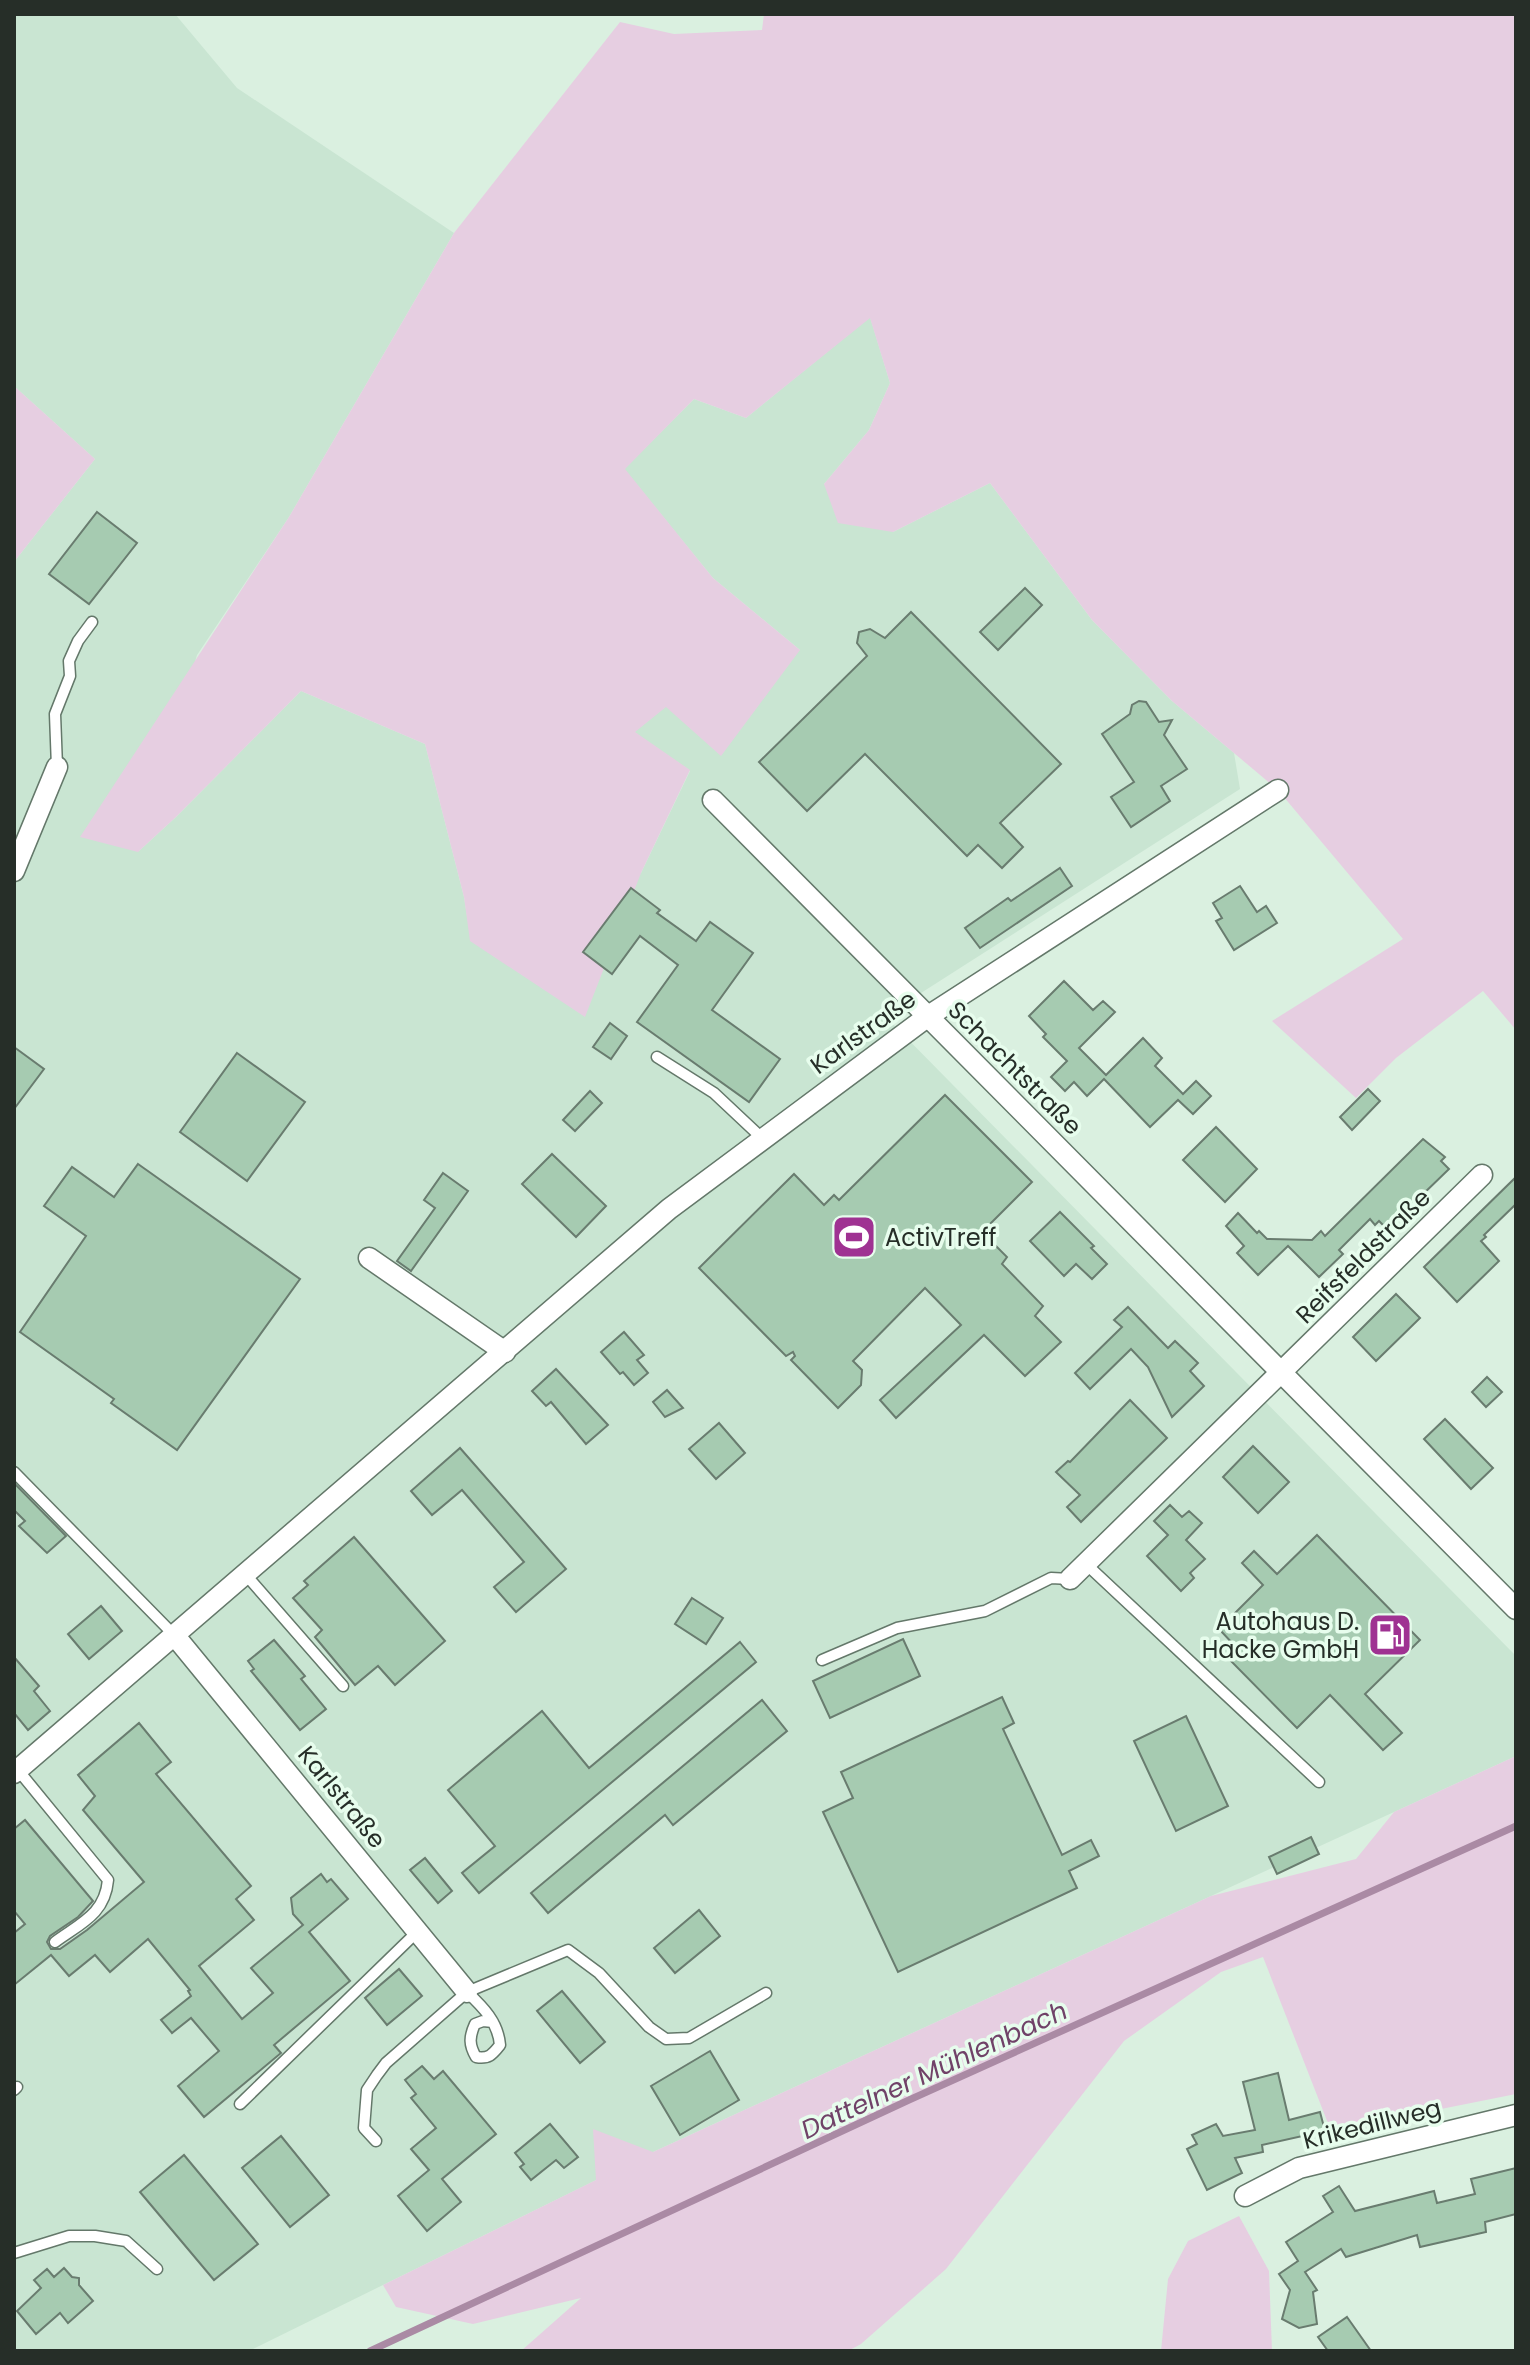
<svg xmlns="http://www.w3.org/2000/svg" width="1530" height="2365" font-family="Poppins,sans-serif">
	<rect width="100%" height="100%" fill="#daf0e0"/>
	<path fill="#c9e5d2" d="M14,14h161l62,74 217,145 -165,284 -92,138 -58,196 37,-34 125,-126 124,53 39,153 7,44 170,-68 49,-102 -56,-39 31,-25 135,-57 -87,-72 -89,-109 70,-70 52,19 124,-101 20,66 -21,47 -45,54 69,48 97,-49 102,137 80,81 62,52 6,36 -355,227 631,640v100l-863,396 -404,199h-235v-1789l81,-103 -81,-73z"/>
	<g fill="#e6cee1">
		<path d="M764,14h752v1016l-33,-39 -87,67 -40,40 -84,-77 131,-82 -125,-149 -106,-89 -80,-81 -102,-137 -97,49 -55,-9 -14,-39 45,-54 21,-47 -20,-65 -124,100 -52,-19 -69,70 88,109 87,72 -79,106 -55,-49 -31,25 55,38 -49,103 -56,144 -115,-76 -6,-44 -39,-153 -124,-53 -125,126 -38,35 -58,-15 209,-320 165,-284 166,-211 54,12 88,-4z"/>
		<path d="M14,386l81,73 -81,103z"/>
		<path d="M1516,1756v338l-185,37 -68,-174 -42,15 -97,69 -178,228 -85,75 -13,7h-327l60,-53 -108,26 -77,-17 -13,-22 213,-105 -3,-51 60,23 558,-256 145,-37 38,-47z"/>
		<path d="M1239,2216l30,55 3,80h-111l7,-72 20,-38z"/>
	</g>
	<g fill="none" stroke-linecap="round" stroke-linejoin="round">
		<path stroke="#aa8aa4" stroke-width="7" d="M370,2351l539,-251 607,-274"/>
	</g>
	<g fill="#a6cbb1" stroke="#697c6f" stroke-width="2">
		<path d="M97,512l40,31 -48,61 -40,-30z"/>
		<path d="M1025,588l17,17 -44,45 -18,-18z"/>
		<path d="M911,612l150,152 -61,59 23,24 -21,21 -24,-23 -11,11 -102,-102 -58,57 -48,-49 108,-106 -10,-13 2,-11 11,-3 15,9z"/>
		<path d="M1139,701l7,1 13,20 13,-2 -8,15 23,34 -26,17 9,15 -39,26 -20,-30 23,-15 -32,-48 28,-20 2,-9z"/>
		<path d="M1060,868l12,18 -92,62 -15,-20 43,-30 3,3z"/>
		<path d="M1240,886l17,26 9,-6 11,17 -43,27 -18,-29 6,-3 -9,-15z"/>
		<path d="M631,888l29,22 -3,3 39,28 14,-19 43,31 -41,57 68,49 -31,43 -112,-80 41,-57 -38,-29 -28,38 -29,-22z"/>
		<path d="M1064,981l29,29 10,-9 12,11 -36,36 27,27 37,-37 19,20 -7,8 28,28 13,-13 15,15 -18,18 -15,-14 -28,27 -46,-48 -17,17 -13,-14 -9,9 -14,-14 16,-16 -24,-24 3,-3 -17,-18z"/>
		<path d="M610,1023l17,13 -16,23 -18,-12z"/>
		<path d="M14,1047l30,22 -30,40z"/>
		<path d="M237,1053l68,49 -58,79 -67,-49z"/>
		<path d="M1368,1089l12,12 -28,29 -12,-13z"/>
		<path d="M590,1091l12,12 -27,28 -12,-11z"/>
		<path d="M945,1095l87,87 -50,50 25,25 -5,7 41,42 -8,10 26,26 -36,34 -41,-41 -88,83 -16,-18 81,-75 -36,-37 -72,73 9,9 -1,15 -23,23 -47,-48 4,-4 -2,-4 -7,4 -87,-88 95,-94 30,31 10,-10 5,5z"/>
		<path d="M1216,1127l41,42 -32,33 -42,-42z"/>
		<path d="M1423,1139l22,18 -4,4 8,8 -62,60 -8,-8 -4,4 -5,-6 -31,31 4,4 -24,23 -31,-31 -30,29 -21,-22 7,-7 -18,-20 12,-13 19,20 2,-2 8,8 45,1 9,-9 4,5z"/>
		<path d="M552,1154l54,52 -30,31 -54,-53z"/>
		<path d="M138,1164l162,115 -123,171 -66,-47 3,-4 -94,-67 66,-96 -42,-30 28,-39 42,30z"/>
		<path d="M443,1173l25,18 -57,80 -14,-10 38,-53 -11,-8z"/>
		<path d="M1516,1177v27l-32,31 2,2 -5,4 18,20 -42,41 -33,-35z"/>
		<path d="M1060,1212l34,34 -3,2 16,16 -15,15 -16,-15 -12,12 -34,-35z"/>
		<path d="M1396,1294l24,24 -44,43 -23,-24z"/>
		<path d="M1128,1307l40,41 7,-7 23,22 -8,8 14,15 -32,31 -24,-50 -17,-18 -41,40 -15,-16 47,-46 -8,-7z"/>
		<path d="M624,1332l20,23 -7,5 11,13 -14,12 -11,-13 -3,2 -19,-22z"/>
		<path d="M556,1369l52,56 -22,19 -35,-42 -5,4 -14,-15z"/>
		<path d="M1487,1377l15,15 -16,15 -14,-15z"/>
		<path d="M667,1390l16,18 -18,9 -12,-15z"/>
		<path d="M1130,1400l37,38 -86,84 -14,-15 13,-12 -24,-23 12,-11 2,1z"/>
		<path d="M1445,1419l48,49 -22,21 -47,-50z"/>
		<path d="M719,1423l26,30 -29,26 -27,-30z"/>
		<path d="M1253,1446l36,36 -31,31 -35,-36z"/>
		<path d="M460,1448l106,121 -50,43 -22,-25 30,-25 -62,-72 -30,25 -21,-24z"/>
		<path d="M14,1483l52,53 -19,17 -28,-27 6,-5 -11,-11z"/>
		<path d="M1170,1505l12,12 7,-6 13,12 -16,17 19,19 -15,14 4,5 -13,13 -34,-35 21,-21 -14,-14z"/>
		<path d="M1317,1535l103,105 -55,54 37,39 -19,17 -53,-55 -33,33 -70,-71 9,-10 -17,-18 44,-44 -21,-22 12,-12 23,23z"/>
		<path d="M354,1537l91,104 -50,44 -17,-19 -23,19 -40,-48 7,-7 -29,-32 15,-13 -4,-4z"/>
		<path d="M692,1598l31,20 -17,26 -31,-20z"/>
		<path d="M101,1606l21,25 -33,28 -21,-25z"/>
		<path d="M903,1639l17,37 -90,42 -17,-37z"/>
		<path d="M274,1640l31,36 -4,3 25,30 -26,21 -49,-59 3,-2 -6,-8z"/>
		<path d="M740,1642l16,20 -277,231 -17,-20 33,-27 -47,-56 94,-79 47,57z"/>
		<path d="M14,1657l25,29 -5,5 16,20 -22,19 -14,-17z"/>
		<path d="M1002,1697l12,26 -11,6 59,126 29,-15 8,16 -30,15 8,17 -179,84 -75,-160 30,-14 -12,-26z"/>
		<path d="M762,1700l25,31 -114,94 -8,-10 -117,98 -17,-20z"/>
		<path d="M1186,1716l42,90 -52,25 -42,-90z"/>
		<path d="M139,1723l32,39 -15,12 95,112 -15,13 18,21 -55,46 43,53 31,-26 -22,-25 52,-43 -10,-11 -2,-16 30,-24 6,8 4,-3 17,20 -39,33 41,49 -76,64 7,8 -77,64 -26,-31 41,-35 -28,-33 -19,15 -11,-13 30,-24 -3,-5 2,-1 -42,-51 -38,33 -15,-17 -26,21 -18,-21 -37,30v-52l11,-9 -11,-13v-82l11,-9 68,81 -15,16 -28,19 -3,6 4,7h9l27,-19 57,-48 -61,-72 12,-14 -17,-21z"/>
		<path d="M1311,1837l8,17 -42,20 -8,-17z"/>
		<path d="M425,1858l27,33 -14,12 -28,-33z"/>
		<path d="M699,1910l21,26 -45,37 -21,-25z"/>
		<path d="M399,1969l23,27 -35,29 -22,-27z"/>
		<path d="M562,1991l43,51 -25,21 -43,-52z"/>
		<path d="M710,2051l29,49 -59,35 -29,-49z"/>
		<path d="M422,2066l12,13 9,-8 53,63 -54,45 19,23 -34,29 -29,-35 31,-26 -18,-21 25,-21 -25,-30 5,-4 -11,-14z"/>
		<path d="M1278,2073l11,47 31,-8 5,19 -63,14 1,7 -28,6 7,15 -35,17 -20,-41 10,-5 -5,-9 24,-11 7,12 32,-6 -12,-48z"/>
		<path d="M550,2124l28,33 -14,11 -8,-8 -25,20 -11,-13 4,-3 -9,-11z"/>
		<path d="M281,2136l48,59 -39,32 -48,-59z"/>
		<path d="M184,2155l74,89 -44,36 -74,-88z"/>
		<path d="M1516,2168v46l-31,8 1,10 -66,15 -3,-12 -71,22 -5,-8 -36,23 12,18 -4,2 4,32 -18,4 -17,-9 8,-29 -11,-16 19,-13 -12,-19 47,-30 -10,-16 16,-10 16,25 79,-20 3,12 38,-9 -4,-15z"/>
		<path d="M64,2268l8,9 7,1v7l14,16 -25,22 -8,-10 -24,21 -19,-23 24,-23 -7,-8 13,-11 7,8z"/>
		<path d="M1347,2317l24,34h-43l-10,-14z"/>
	</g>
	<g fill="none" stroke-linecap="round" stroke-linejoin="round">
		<g stroke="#64786a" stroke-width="13">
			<g id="service">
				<path d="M57,767l-2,-53 15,-38 -1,-15 9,-20 14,-19"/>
				<path d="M657,1057l57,36 49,46"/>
				<path d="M14,1472l161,164"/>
				<path d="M1086,1564l233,218"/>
				<path d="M246,1575l97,111"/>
				<path d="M822,1660l75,-32 88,-17 66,-33 19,1"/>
				<path d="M18,1770l90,110c-3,34 -27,43 -53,62"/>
				<path d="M467,1992c16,15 31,30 33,53 -8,10 -11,14 -24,12 -7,-12 -7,-20 -1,-33l8,-3 10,1"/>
				<path d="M14,2090l3,-3"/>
				<path d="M240,2104l178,-173"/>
				<path d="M376,2141l-12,-13 3,-38 10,-15 9,-12 81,-71 101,-42 31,23 50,54 17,12 23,-1 77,-45"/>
				<path d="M14,2253l55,-17h26l31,5 31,28"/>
			</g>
		</g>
		<g stroke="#64786a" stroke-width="23">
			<g id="minor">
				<path d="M713,800l803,809"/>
				<path d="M14,871l43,-104"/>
				<path d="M369,1258l136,94"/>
				<path d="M1070,1579l412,-404"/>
				<path d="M175,1636l292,356"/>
				<path d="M14,1773l655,-564 258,-192 351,-227"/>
				<path d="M1245,2196l54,-28 217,-53"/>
			</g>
		</g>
		<use href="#service" stroke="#fff" stroke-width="10"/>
		<use href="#minor" stroke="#fff" stroke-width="20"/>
	</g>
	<defs>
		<g id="stadium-square" transform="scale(2.3)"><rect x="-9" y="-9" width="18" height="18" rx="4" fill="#9f3292" stroke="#e7fded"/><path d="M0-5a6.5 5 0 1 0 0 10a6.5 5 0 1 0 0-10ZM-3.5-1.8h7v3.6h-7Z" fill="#fff"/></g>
		<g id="fuel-square" transform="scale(2.3)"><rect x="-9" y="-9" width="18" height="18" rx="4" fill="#9f3292" stroke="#e7fded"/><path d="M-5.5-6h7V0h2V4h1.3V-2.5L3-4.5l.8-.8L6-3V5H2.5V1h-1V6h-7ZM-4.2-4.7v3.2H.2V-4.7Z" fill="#fff"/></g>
	</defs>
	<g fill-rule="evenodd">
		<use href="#stadium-square" x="854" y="1237"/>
		<use href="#fuel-square" x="1390" y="1635"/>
	</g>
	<g text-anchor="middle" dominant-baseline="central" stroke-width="7" stroke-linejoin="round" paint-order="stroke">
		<g font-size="24" fill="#262e28" stroke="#e7fded">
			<text transform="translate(863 1032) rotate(-36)">Karlstraße</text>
			<text transform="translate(1015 1068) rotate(45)">Schachtstraße</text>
			<text transform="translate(1363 1256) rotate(-45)">Reifsfeldstraße</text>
			<text transform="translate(342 1797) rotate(51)">Karlstraße</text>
			<text transform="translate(1372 2124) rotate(-14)">Krikedillweg</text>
		</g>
		<g font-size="24" fill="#262e28" stroke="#e7fded" text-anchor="start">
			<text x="885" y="1237">ActivTreff</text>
			<text x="1359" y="1621" text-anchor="end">Autohaus D.<tspan x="1359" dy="28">Hacke GmbH</tspan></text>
		</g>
		<g font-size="26" font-style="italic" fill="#704268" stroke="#e7fded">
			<text transform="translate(934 2070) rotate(-25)">Dattelner Mühlenbach</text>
		</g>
	</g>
	<rect width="1530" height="2365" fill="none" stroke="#262e28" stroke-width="32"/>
</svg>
